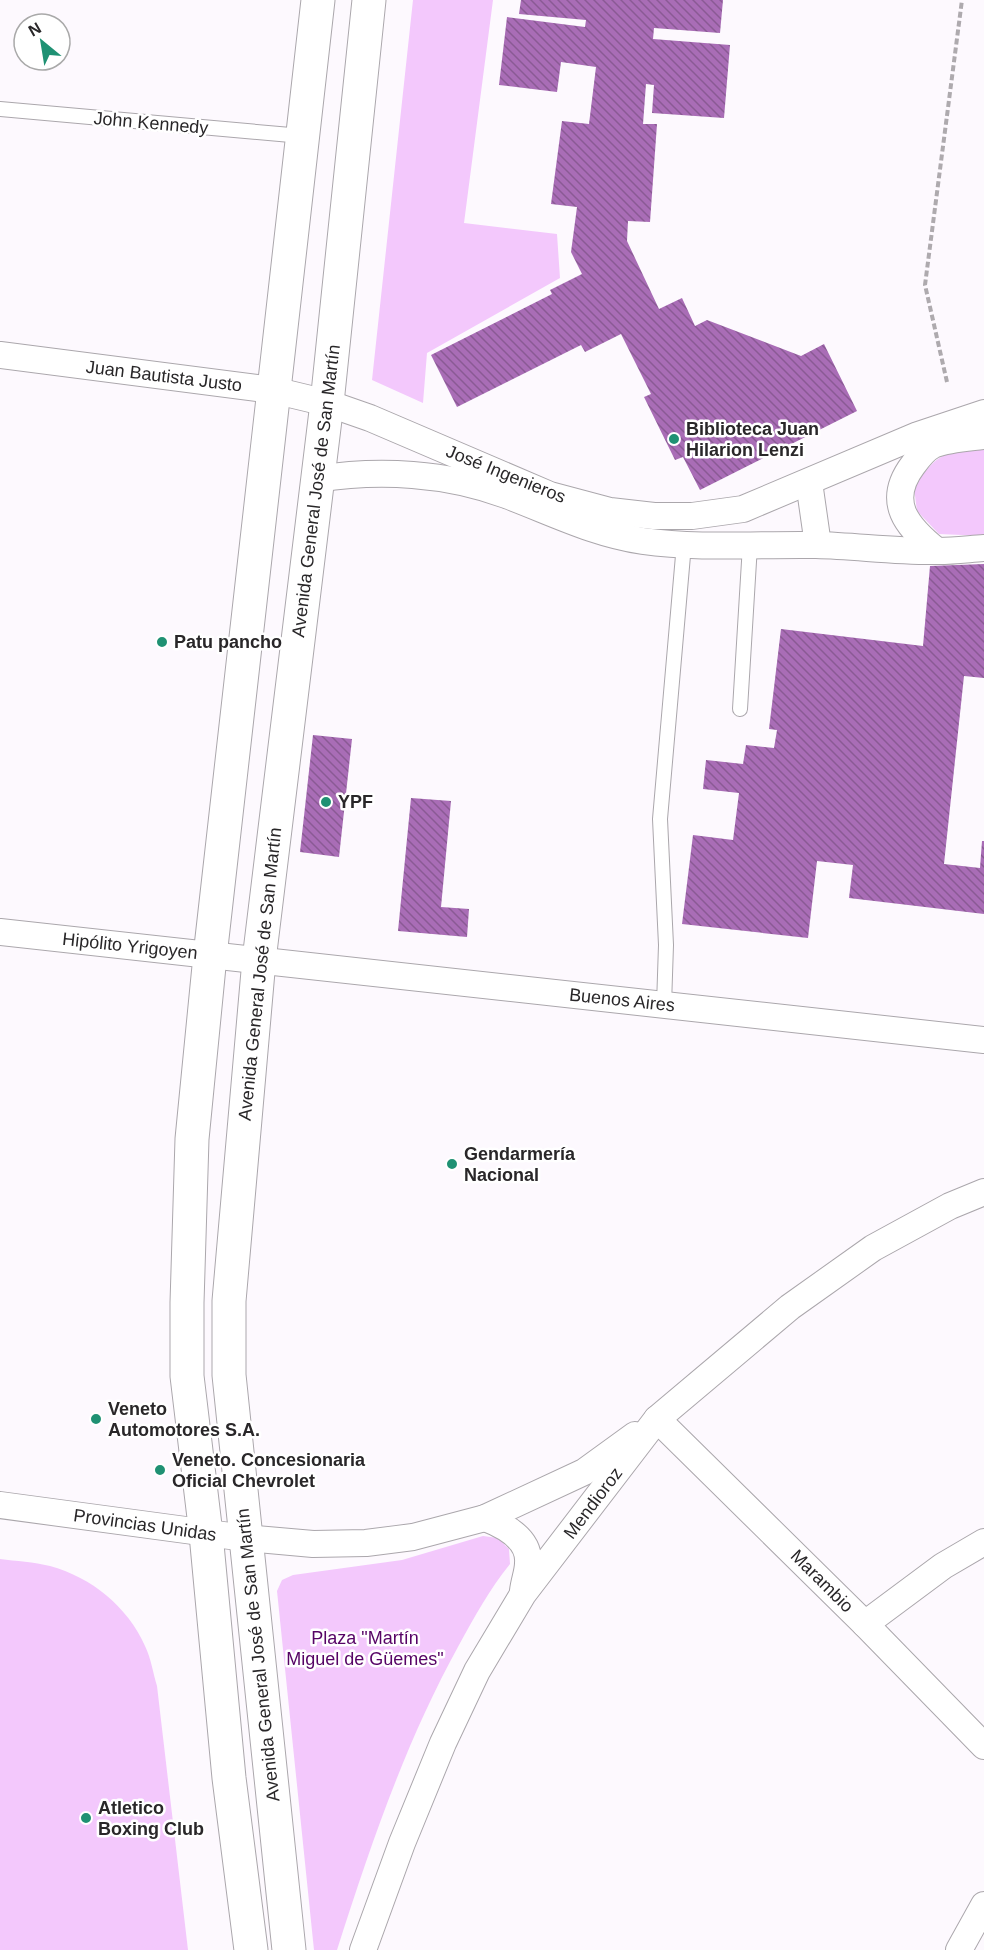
<svg xmlns="http://www.w3.org/2000/svg" width="984" height="1950" font-family="Helvetica,sans-serif">
	<defs>
		<pattern id="building-back-hatch" width="6" height="6" patternUnits="userSpaceOnUse" patternTransform="scale(1.5)"><rect width="6" height="6" fill="#a96db6"/><path d="M-1 5l2 2M0 0l6 6M5-1l2 2" fill="none" stroke="#8a5a94"/></pattern>
	</defs>
	<rect width="100%" height="100%" fill="#fdf9fe"/>
	<g fill="#f3c8fc">
		<path d="M413,0h80l-29,223 93,11 3,44 -133,75 -4,50 -51,-23z"/>
		<path d="M984,449v87l-45,-2 -22,-23 -3,-23c22,-35 30,-36 70,-39z"/>
		<path d="M483,1536l15,2 11,11 1,15c-21,26 -35,52 -51,81 -54,98 -88,199 -122,305h-23l-37,-359 5,-11 11,-5 109,-15z"/>
		<path d="M0,1559c16,2 34,3 50,7 41,11 78,41 95,80 6,12 8,27 12,40l31,264h-188z"/>
	</g>
	<g fill="url(#building-back-hatch)">
		<path d="M521,0h202l-3,33 -66,-5 -1,11 77,6 -6,73 -72,-5 2,-28 -8,-1 -3,40h14l-7,98 -22,-1 -1,20 32,68 23,-11 13,28 12,-6 94,36 23,-12 33,67 -157,79 -17,-33 -8,3 -31,-63 7,-3 -30,-60 -36,18 -4,-7 -124,62 -26,-52 121,-61 -2,-4 32,-16 -11,-22 6,-45 -26,-3 11,-83 27,3 7,-57 -35,-5 -4,30 -58,-7 8,-68 78,10 1,-7 -67,-6z"/>
		<path d="M984,564v114l-20,-2 -20,188 36,4 2,-27h2v73l-135,-16 4,-33 -36,-4 -9,77 -126,-14 11,-89 40,5 6,-47 -36,-4 3,-29 37,4 3,-19 28,3 3,-18 -8,-1 12,-100 142,17 7,-80z"/>
		<path d="M313,735l39,4 -13,118 -39,-5z"/>
		<path d="M411,798l40,3 -10,106 28,2 -2,28 -69,-6z"/>
	</g>
	<g fill="none" stroke-linecap="round" stroke-linejoin="round">
		<g stroke="#aba7ac" stroke-width="16">
			<g id="service">
				<path d="M0,109l302,27"/>
				<path d="M740,709l10,-164"/>
				<path d="M664,1005l2,-60 -6,-126 24,-275"/>
			</g>
		</g>
		<g stroke="#aba7ac" stroke-width="28">
			<g id="minor">
				<path d="M0,355l273,35 54,13 43,15 180,77 60,16 44,5h38l51,-7 175,-74 66,-22"/>
				<path d="M318,479c61,-10 129,-6 188,16 48,18 86,38 137,46 57,8 116,3 173,4 41,1 82,7 123,6 15,0 30,-2 45,-3"/>
				<path d="M809,482l9,63"/>
				<path d="M937,551c-30,-24 -52,-49 -24,-86 5,-7 12,-16 20,-20 15,-6 35,-7 51,-9"/>
				<path d="M0,932l984,108"/>
				<path d="M657,1419l208,205 119,122"/>
				<path d="M0,1505l245,33 68,6 53,-1 47,-6 72,-19 99,-46 51,-37"/>
				<path d="M485,1518c18,7 45,21 43,45 0,9 -4,18 -5,28"/>
				<path d="M865,1624l78,-58 41,-24"/>
				<path d="M363,1950l39,-107 41,-100 34,-72 46,-77 134,-175 133,-112 83,-59 77,-42 34,-14"/>
				<path d="M959,1950l25,-45"/>
			</g>
		</g>
		<g stroke="#aba7ac" stroke-width="35">
			<g id="primary">
				<path d="M251,1950l-22,-172 -23,-244 -19,-158v-73l5,-164 18,-183 108,-956"/>
				<path d="M289,1950l-60,-575v-74l30,-341 68,-557 42,-403"/>
			</g>
		</g>
		<path stroke="#aeaaae" stroke-width="4" stroke-dasharray="6 3" stroke-linecap="butt" d="M947,382l-22,-97 37,-285"/>
		<use href="#service" stroke="#fff" stroke-width="14"/>
		<use href="#minor" stroke="#fff" stroke-width="26"/>
		<use href="#primary" stroke="#fff" stroke-width="33"/>
	</g>
	<g fill="#1f9173" stroke="#fff" stroke-width="2">
		<circle cx="674" cy="439" r="6"/>
		<circle cx="162" cy="642" r="6"/>
		<circle cx="326" cy="802" r="6"/>
		<circle cx="452" cy="1164" r="6"/>
		<circle cx="96" cy="1419" r="6"/>
		<circle cx="160" cy="1470" r="6"/>
		<circle cx="86" cy="1818" r="6"/>
	</g>
	<g text-anchor="middle" dominant-baseline="central" stroke-width="5" stroke-linejoin="round" paint-order="stroke">
		<g font-size="18" fill="#292729" stroke="#fff">
			<text transform="translate(151 123) rotate(5)">John Kennedy</text>
			<text transform="translate(164 376) rotate(7)">Juan Bautista Justo</text>
			<text transform="translate(506 474) rotate(22)">José Ingenieros</text>
			<text transform="translate(316 491) rotate(-83)">Avenida General José de San Martín</text>
			<text transform="translate(130 946) rotate(6)">Hipólito Yrigoyen</text>
			<text transform="translate(260 974) rotate(-84)">Avenida General José de San Martín</text>
			<text transform="translate(622 1000) rotate(6)">Buenos Aires</text>
			<text transform="translate(593 1503) rotate(-53)">Mendioroz</text>
			<text transform="translate(145 1525) rotate(8)">Provincias Unidas</text>
			<text transform="translate(822 1581) rotate(45)">Marambio</text>
			<text transform="translate(258 1655) rotate(-96)">Avenida General José de San Martín</text>
		</g>
		<g font-size="18" font-weight="bold" fill="#292729" stroke="#fff" text-anchor="start">
			<text x="686" y="429">Biblioteca Juan<tspan x="686" dy="21">Hilarion Lenzi</tspan></text>
			<text x="174" y="642">Patu pancho</text>
			<text x="338" y="802">YPF</text>
			<text x="464" y="1154">Gendarmería<tspan x="464" dy="21">Nacional</tspan></text>
			<text x="108" y="1409">Veneto<tspan x="108" dy="21">Automotores S.A.</tspan></text>
			<text x="172" y="1460">Veneto. Concesionaria<tspan x="172" dy="21">Oficial Chevrolet</tspan></text>
			<text x="98" y="1808">Atletico<tspan x="98" dy="21">Boxing Club</tspan></text>
		</g>
		<g font-size="18" fill="#560365" stroke="#fff">
			<text x="365" y="1638">Plaza "Martín<tspan x="365" dy="21">Miguel de Güemes"</tspan></text>
		</g>
	</g>
	<g transform="translate(42 42) rotate(330)"><circle r="28" fill="#ffffff" stroke="#a9a9a9" stroke-width="1.5"/>
	<path d="M0-4.5L10 22L0 15L-10 22Z" fill="#1f9173"/>
	<text y="-9" font-size="16" font-weight="bold" text-anchor="middle" fill="#292729">N</text>
	</g>
</svg>
